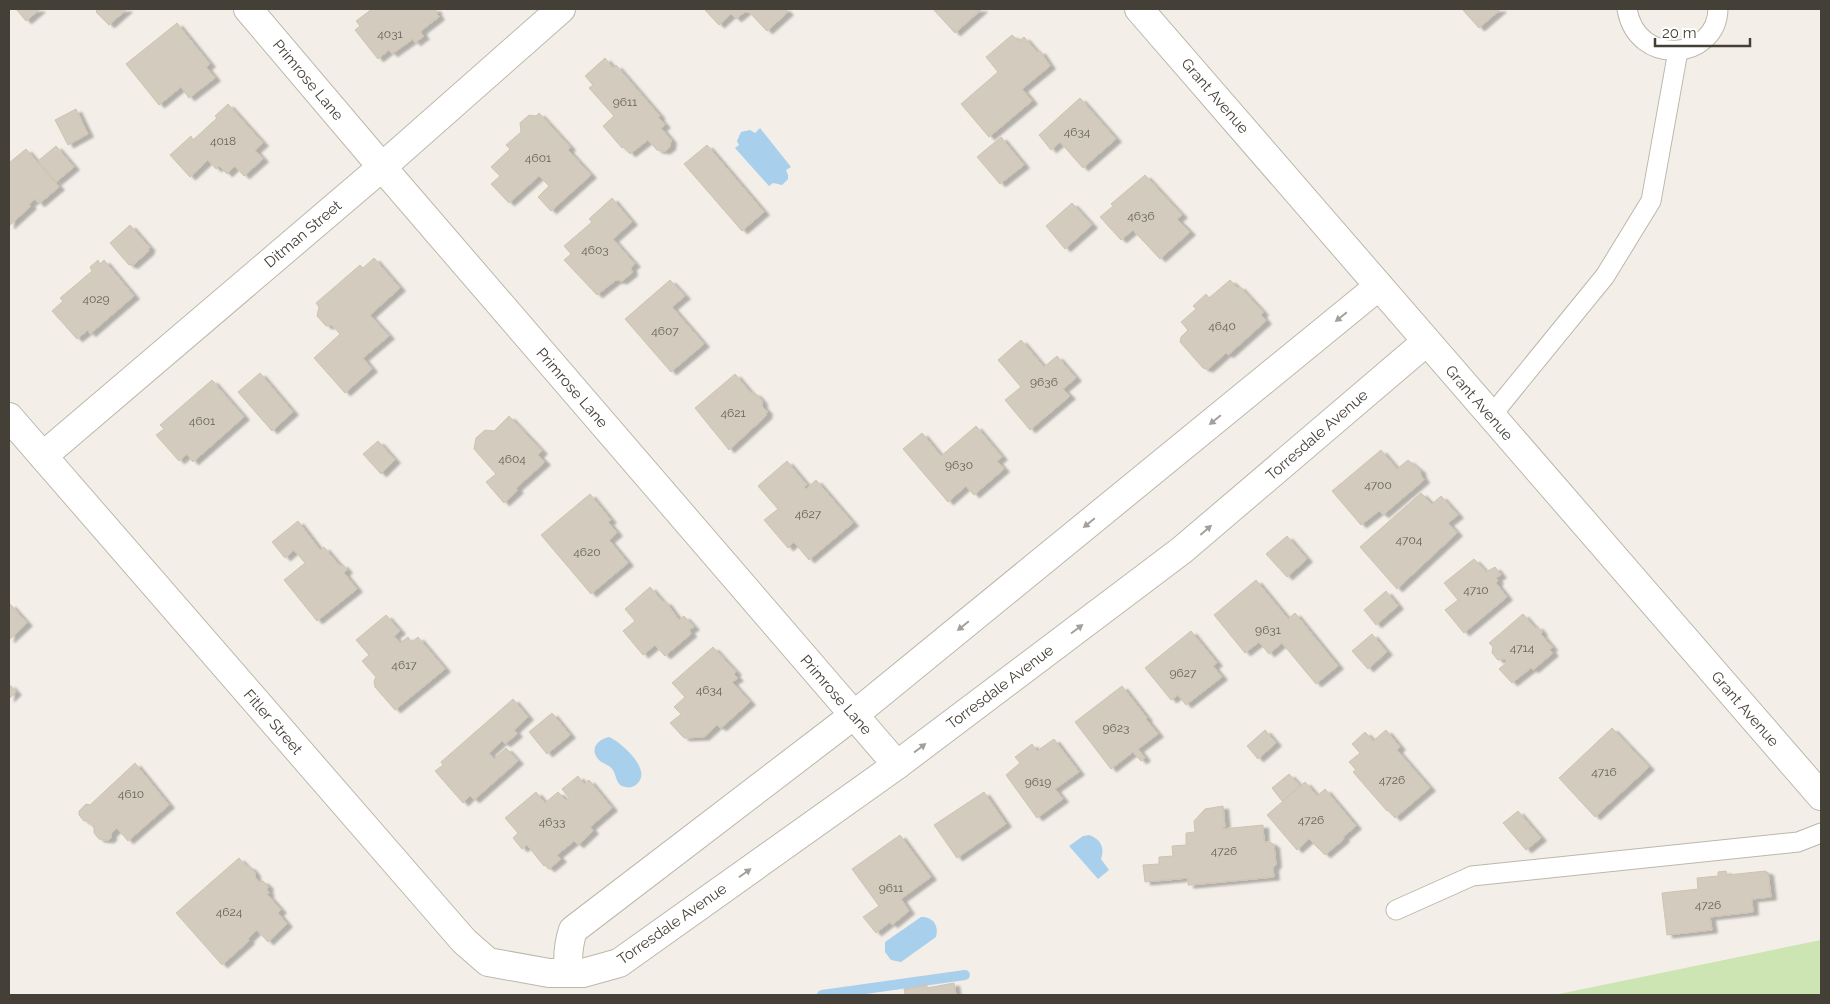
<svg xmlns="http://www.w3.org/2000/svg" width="1830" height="1004" font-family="Raleway,sans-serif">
	<defs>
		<filter id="shadow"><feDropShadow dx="5.5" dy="3" stdDeviation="1" flood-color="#0004"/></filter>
	</defs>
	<rect width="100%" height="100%" fill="#f3efe8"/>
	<path fill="#cde4b3" d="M1821,940v55h-267z"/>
	<g fill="#a8cfeb">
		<path d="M760,128l31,39 -5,3 2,5v4l-6,6 -9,-2 -4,3 -34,-38 4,-3 -2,-4 4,-9 9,-2 5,3z"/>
		<path d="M609,737c12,5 44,33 28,47 -3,3 -8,4 -11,3 -10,-1 -9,-10 -13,-17 -4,-6 -11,-6 -15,-11 -9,-11 1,-20 11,-22z"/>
		<path d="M1089,835c12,4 16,13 12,24l8,11 -11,9 -29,-33 14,-10z"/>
		<path d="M921,917c12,0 18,8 15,20l-35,25 -10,-2 -6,-8v-10z"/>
	</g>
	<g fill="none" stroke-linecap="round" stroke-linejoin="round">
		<path stroke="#a8cfeb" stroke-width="10" d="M822,995l143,-20"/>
	</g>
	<g fill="#d3cbbe" stroke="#cec3b1" filter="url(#shadow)">
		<path d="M16,9h24l-14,12z"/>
		<path d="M95,9h32l-18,16 -13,-13 1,-1z"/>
		<path d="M372,9h64v3l3,5 -17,13 -1,3 3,3 -9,7 -2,-4 -21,15 -3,-4 -11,9 -23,-29 5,-4 -4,-5z"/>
		<path d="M704,9h81l3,3 -21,19 -20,-21 -11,9 -5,-5 -12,11z"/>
		<path d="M933,9h49l-27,24z"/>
		<path d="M1462,9h39l-22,19z"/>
		<path d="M177,23l33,41 -4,3 9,11 -26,20 -8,-11 -22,18 -33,-41z"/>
		<path d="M1012,35l7,6 5,-4 13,15 3,-1 10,15 -28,23 10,12 -43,36 -28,-33 37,-32 -12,-15z"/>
		<path d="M605,58l8,10 3,-3 44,51 -2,1 7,8 -4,3 10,12 -1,7 -5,4 -8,-1 -9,-10 -18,14 -6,-7 -2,1 -19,-22 11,-10 -25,-28 4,-3 -8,-9z"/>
		<path d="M1080,98l36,41 -33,29 -23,-26 -9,8 -12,-15z"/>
		<path d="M228,104l35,39 -8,7 8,9 -19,17 -9,-10 -8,8 -8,-8 -3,3 -8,-9 -18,17 -20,-22 21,-19 2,4 24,-22 -2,-2z"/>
		<path d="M76,109l12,25 -20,11 -13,-25z"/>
		<path d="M539,113l31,34 -2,3 23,25 -40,36 -13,-14 11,-11 -10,-10 -30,27 -18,-19 9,-8 -9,-9 19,-18 -4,-4 15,-13 -1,-9 9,-8 7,1z"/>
		<path d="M1001,137l23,28 -24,19 -23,-27z"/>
		<path d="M707,145l57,67 -22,19 -58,-67z"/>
		<path d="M56,146l18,21 -18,15 -18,-21z"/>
		<path d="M26,149l33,38 -20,17 -4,-5 -6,5 2,2 -22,20v-63z"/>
		<path d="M1145,175l37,40 -5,4 13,13 -30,27 -27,-29 -12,10 -21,-23 13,-11 -2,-2z"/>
		<path d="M612,198l20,24 -19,17 22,25 -4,3 1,6 -10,8 -6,-1 -19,15 -33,-35 7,-6 -7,-8 28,-24 -3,-3z"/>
		<path d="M1072,203l20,22 -27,24 -19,-23z"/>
		<path d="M130,225l20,23 -2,1 1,2 -17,15 -1,-2 -2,1 -19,-22z"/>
		<path d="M374,258l26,30 -30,27 19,21 -26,22 9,11 -27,24 -31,-35 26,-24 -8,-9 -6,1 -9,-10 2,-9 -3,-4 44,-38 3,3z"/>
		<path d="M98,260l2,4 4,-4 30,36 -44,38 -2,-4 -11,9 -25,-28 11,-10 -3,-3 32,-27 -2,-4z"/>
		<path d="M670,280l15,16 -13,11 32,37 -33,28 -46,-53z"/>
		<path d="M1230,280l8,8 1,-2 24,26 -2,3 5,6 -38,34 -2,-2 -18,16 -5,-1 -23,-26 1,-5 7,-7 -7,-8 15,-13 -3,-3 13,-12 3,4z"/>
		<path d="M1021,340l23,27 13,-11 19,22 -13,11 7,7 -40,34 -25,-30 16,-13 -23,-27z"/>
		<path d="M260,373l33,39 -21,19 -34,-39z"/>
		<path d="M735,374l16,19 5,1 6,7v5l5,5 -1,5 -37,34 -34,-42z"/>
		<path d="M212,380l32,37 -51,45 -6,-8 -8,7 -23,-26 8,-6 -4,-4z"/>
		<path d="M509,416l33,35 -4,4 7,7 -29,26 2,2 -14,13 -18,-21 10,-8 -22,-25 2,-11 9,-8 9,1z"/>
		<path d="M976,426l26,31 -5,4 7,8 -30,26 -8,-9 -18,16 -45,-53 19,-16 19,23z"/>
		<path d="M378,441l17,19 -14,14 -18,-20z"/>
		<path d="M1381,450l16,19 11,-9 12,10 1,5 3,5 -41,35 -4,-4 -18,14 -29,-34z"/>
		<path d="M787,461l20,24 -3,2 2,2 10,-9 37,43 -44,37 -15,-18 -6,6 -24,-28 14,-11 -20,-23z"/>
		<path d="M1421,493l11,11 9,-8 17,19 -10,8 9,10 -60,56 -37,-42z"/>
		<path d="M590,494l21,26 -3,2 9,11 -8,7 19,23 -37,31 -50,-59z"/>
		<path d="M298,521l22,29 4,-3 16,19 2,-2 5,6 -3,3 13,16 -40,32 -33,-41 21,-17 -11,-13 -9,8 -13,-16z"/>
		<path d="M1287,536l20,23 -20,18 -21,-23z"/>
		<path d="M1474,559l12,13 9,-5 6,8 -5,3 2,3 -2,2 11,14 -43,36 -19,-23 13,-10 -14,-17z"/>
		<path d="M1256,580l32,39 7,-6 43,53 -22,18 -34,-41 -13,11 -10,-12 -14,11 -31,-38z"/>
		<path d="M650,587l13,15h3l13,18 5,-4 10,11 -5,3 2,4 -26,22 -10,-11 -12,10 -20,-24 12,-10 -10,-12z"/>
		<path d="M1386,591l12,15 -22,19 -12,-15z"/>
		<path d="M10,604l17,19 -18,17v-35z"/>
		<path d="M1523,614l12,14 2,-2 5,6 -1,2 11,13 -2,3 3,3 -20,17 -2,-2 -19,15 -13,-14 8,-7 -3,-3 -6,1 -6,-7 1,-6 -4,-4z"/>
		<path d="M386,615l14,16 -6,5 6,7 8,-6 4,5 6,-5 27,32 -50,41 -20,-23 -1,-6 2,-4 -14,-16 7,-6 -13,-15z"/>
		<path d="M1191,631l26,32 -4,3 9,11 -36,28 -8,-10 -7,5 -26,-32z"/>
		<path d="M1372,634l15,18 -19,17 -16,-18z"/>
		<path d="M713,647l23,25 -2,2 4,4 -6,4 18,20 -29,26 -4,-3 -13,12 -20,1 -14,-15 11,-9 -7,-7 11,-10 -13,-14z"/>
		<path d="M9,684l7,8 -7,7z"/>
		<path d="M1122,686l25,32 -1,1 12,15 -20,15 7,9 -4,3 -8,-9 -22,17 -36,-47z"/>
		<path d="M513,699l15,18 -14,13 3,4 -12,10 -3,-3 -13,12 5,6 12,-11 12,13 -44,39 -4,-4 -7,7 -28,-32 8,-6 -2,-3z"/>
		<path d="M552,713l18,22 -23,19 -18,-22z"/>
		<path d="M1612,728l37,39 -54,50 -36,-39z"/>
		<path d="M1265,730l11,13 -18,16 -11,-13z"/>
		<path d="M1386,730l14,17 -3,3 33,38 -35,30 -7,-8 -1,1 -34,-39 3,-2 -7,-8 11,-9 -8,-9 13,-12 8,9z"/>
		<path d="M1054,739l25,33 -24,17 8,10 -26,19 -31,-43 14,-12 -5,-6 17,-13 5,7z"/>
		<path d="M135,763l34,42 -41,36 -11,-13 -6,6v4l-3,2 -9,-1 -5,-6v-5l-6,-7h-4l-5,-6v-4l7,-7 4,1z"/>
		<path d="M1289,774l11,12 -18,15 -10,-13z"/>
		<path d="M578,776l6,8 5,-4 23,28 -22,19 3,4 -15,14 -4,-4 -17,14 4,4 -12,10 -4,-4 -1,1 -17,-21 -5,4 -9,-11 5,-5 -13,-15 31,-26 9,11 13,-11 8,8 3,-2 -7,-9z"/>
		<path d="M1305,782l12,14 8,-7 31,37 -13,11 1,2 -19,16 -16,-16 -12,11 -30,-35z"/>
		<path d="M984,792l22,32 -49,34 -23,-33z"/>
		<path d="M1223,806l2,21 -3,2 41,-4 1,17h6l4,3 2,19 -3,4 1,9 -83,8h-3v-7l-43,4 -2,-17 16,-1v-7l14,-1 -1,-10 14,-1v-12l9,-1 -1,-11 11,-12z"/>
		<path d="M1518,811l23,27 -15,12 -23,-27z"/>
		<path d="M900,835l31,42 -30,22 8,12 -17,14 -2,-3 -14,11 -13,-16 16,-11 -27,-37z"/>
		<path d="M239,858l7,8 4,1 5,6v4l4,5 4,-1 5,5 -1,4 2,3 -2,1 14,16 -3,3 9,11 -19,18 -11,-12 -9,9 1,2 -27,24 -46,-52z"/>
		<path d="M1726,871l1,4 39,-4v2l2,-1 3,25 -19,2 1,13 -43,5 2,13 -45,5 -5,-42 36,-4 -1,-11 21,-2v-4z"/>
		<path d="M954,983l2,12h-51l-1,-6 23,-4v3z"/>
	</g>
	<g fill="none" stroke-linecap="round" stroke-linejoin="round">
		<g stroke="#bdb7ab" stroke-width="21">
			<g id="service">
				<path d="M1627,9c10,59 90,51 91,0"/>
				<path d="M1491,416l114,-140 46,-75 27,-150"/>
				<path d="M1396,910l76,-34 326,-34 23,-9"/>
			</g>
		</g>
		<g stroke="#bdb7ab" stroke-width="30">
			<g id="minor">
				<path d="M248,9l134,158 515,598"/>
				<path d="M9,417l455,524 24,21 61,11h34l36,-10 278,-198 285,-215 244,-208"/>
				<path d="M43,456l339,-289 179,-158"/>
				<path d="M569,973c-2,-16 -1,-28 4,-43l281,-215 525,-429"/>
			</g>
		</g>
		<g stroke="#bdb7ab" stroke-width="30">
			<path id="tertiary" d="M1139,9l682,787"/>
		</g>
		<use href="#service" stroke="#fff" stroke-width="19"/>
		<use href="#minor" stroke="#fff" stroke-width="28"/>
		<use href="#tertiary" stroke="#fff" stroke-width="28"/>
	</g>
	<defs><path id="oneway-solid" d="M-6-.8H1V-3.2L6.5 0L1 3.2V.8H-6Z" transform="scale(1.25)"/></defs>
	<g fill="#a2a09b">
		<use href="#oneway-solid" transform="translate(1341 317) rotate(141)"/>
		<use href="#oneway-solid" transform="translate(1215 420) rotate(141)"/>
		<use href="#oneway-solid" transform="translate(1089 523) rotate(141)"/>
		<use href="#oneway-solid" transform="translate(1206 530) rotate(-41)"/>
		<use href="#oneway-solid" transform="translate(963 626) rotate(141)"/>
		<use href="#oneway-solid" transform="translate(1077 629) rotate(-37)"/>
		<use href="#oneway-solid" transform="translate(920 748) rotate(-37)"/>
		<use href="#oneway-solid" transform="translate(745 873) rotate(-35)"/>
	</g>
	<g text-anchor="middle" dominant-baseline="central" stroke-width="4" stroke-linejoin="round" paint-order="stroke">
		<g font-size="12" fill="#686359">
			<text x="390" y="34">4031</text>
			<text x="625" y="102">9611</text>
			<text x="1077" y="132">4634</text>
			<text x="223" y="141">4018</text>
			<text x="538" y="158">4601</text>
			<text x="1141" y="216">4636</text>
			<text x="595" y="250">4603</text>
			<text x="96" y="299">4029</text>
			<text x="1222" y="326">4640</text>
			<text x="665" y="331">4607</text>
			<text x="1044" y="382">9636</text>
			<text x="733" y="413">4621</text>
			<text x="202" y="421">4601</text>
			<text x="512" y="459">4604</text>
			<text x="959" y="465">9630</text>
			<text x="1378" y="485">4700</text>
			<text x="808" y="514">4627</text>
			<text x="1409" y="540">4704</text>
			<text x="587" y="552">4620</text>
			<text x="1476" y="590">4710</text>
			<text x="1268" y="630">9631</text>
			<text x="1522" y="648">4714</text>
			<text x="404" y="665">4617</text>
			<text x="1183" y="673">9627</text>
			<text x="709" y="690">4634</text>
			<text x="1116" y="728">9623</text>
			<text x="1604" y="772">4716</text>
			<text x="1392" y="780">4726</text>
			<text x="1038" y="782">9619</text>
			<text x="131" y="794">4610</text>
			<text x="1311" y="820">4726</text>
			<text x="552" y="822">4633</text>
			<text x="1224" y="851">4726</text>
			<text x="891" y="888">9611</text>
			<text x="1708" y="905">4726</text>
			<text x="229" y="912">4624</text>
		</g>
		<g font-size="15" fill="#454037" stroke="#fff">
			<text transform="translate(308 80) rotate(50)">Primrose Lane</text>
			<text transform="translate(1215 96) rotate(49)">Grant Avenue</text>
			<text transform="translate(303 234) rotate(-40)">Ditman Street</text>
			<text transform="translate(572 388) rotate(49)">Primrose Lane</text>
			<text transform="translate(1479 403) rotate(49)">Grant Avenue</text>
			<text transform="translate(1317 435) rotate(-41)">Torresdale Avenue</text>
			<text transform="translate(1000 687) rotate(-37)">Torresdale Avenue</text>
			<text transform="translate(836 695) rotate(49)">Primrose Lane</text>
			<text transform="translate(1745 709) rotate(49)">Grant Avenue</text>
			<text transform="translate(273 722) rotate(49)">Fitler Street</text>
			<text transform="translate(672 924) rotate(-35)">Torresdale Avenue</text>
		</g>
	</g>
	<rect width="1830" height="1004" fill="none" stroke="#454037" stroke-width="20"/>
	<path d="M1655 38v8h95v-8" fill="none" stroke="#454037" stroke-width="2.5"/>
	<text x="1662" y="38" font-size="15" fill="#454037" stroke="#ffffff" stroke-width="4" paint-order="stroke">20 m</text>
</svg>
